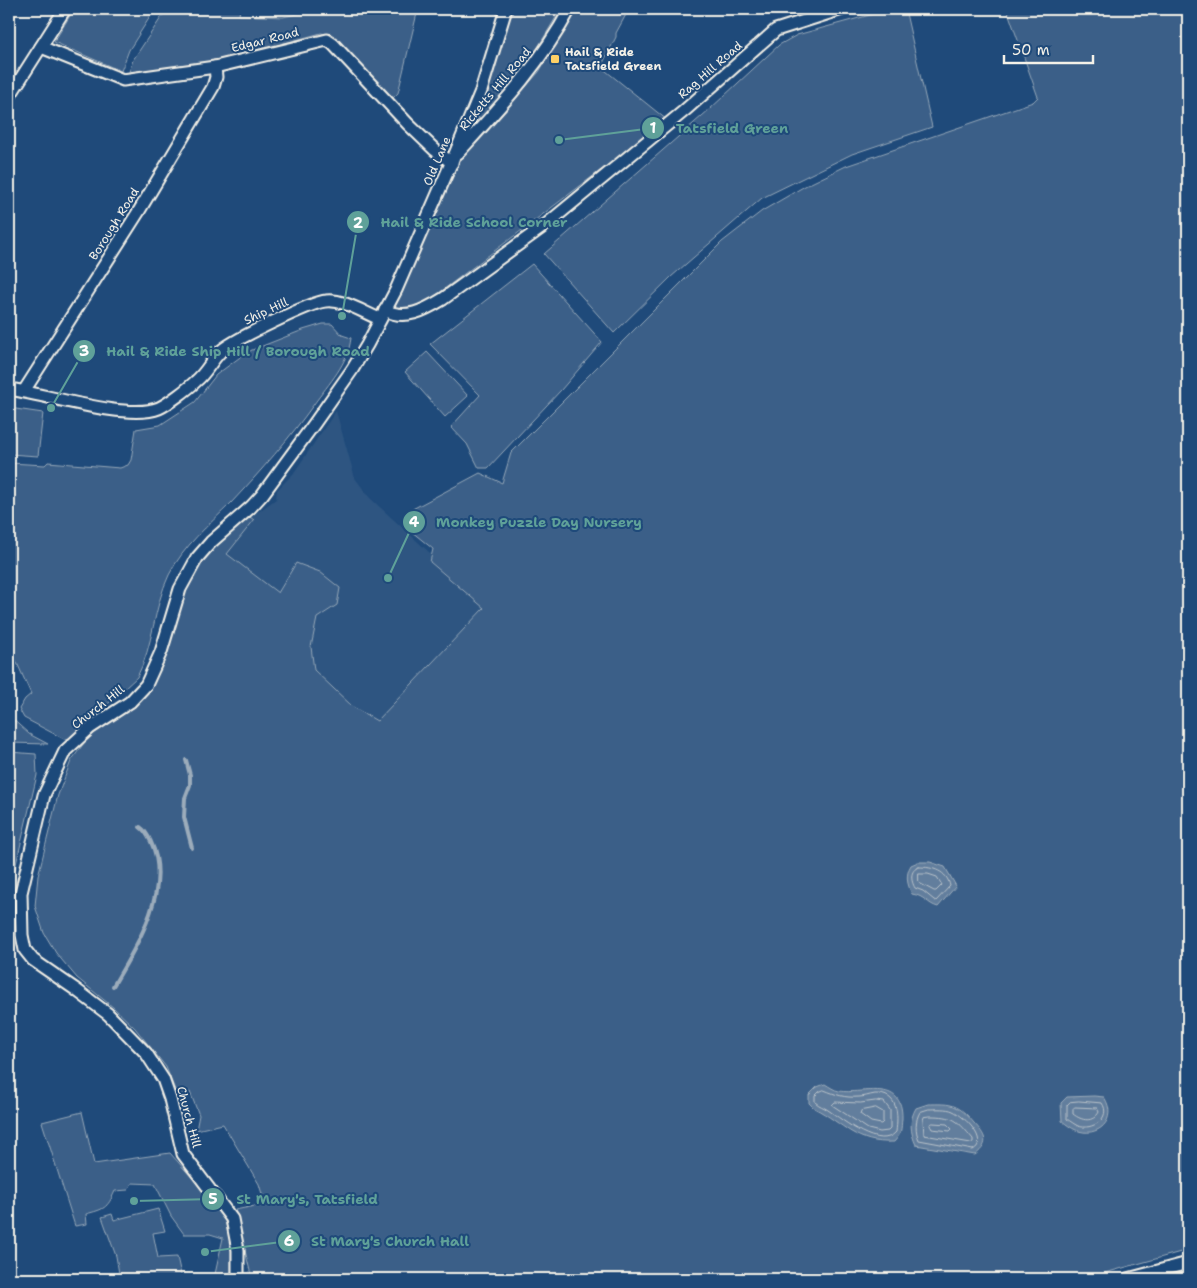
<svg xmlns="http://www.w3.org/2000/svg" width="1197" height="1288" font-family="'Shantell Sans',sans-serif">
	<rect width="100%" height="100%" fill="#1f4a7a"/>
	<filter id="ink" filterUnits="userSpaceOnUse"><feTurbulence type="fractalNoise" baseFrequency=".02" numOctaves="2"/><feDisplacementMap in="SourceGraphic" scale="10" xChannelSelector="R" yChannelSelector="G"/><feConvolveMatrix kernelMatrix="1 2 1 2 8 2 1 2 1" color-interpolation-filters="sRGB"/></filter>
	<g filter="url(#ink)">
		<path fill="#2d5581" d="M336,411l19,67 15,20 119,109 -112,119 -36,-22 -29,-33 -32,-74 -58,-43 29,-37 25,-18 1,-9 16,-16z"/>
		<g fill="#3a5f88" stroke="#97a8b8">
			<path d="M74,9h81l-26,41 -8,21 -67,-29z"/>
			<path d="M167,9h73l-1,6 44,2 37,-8h98l-20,84 -5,5 -36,-34 -23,-28 -13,-3 -72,20 -68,14 -52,5 4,-12z"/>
			<path d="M511,9h50l-41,68 -54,61 22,-50z"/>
			<path d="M576,9h53l-13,24v4l-15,30 66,53 -236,179 -22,10 -17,-2 68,-146 79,-89z"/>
			<path d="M892,9h13l27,118 -80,27 -90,44 -91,79 -57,56 -70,-79 166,-145 69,-64 18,-10z"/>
			<path d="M1007,9h181v1241l-105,29h-831l-17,-69 30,-6 -6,-20 -36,-60 -27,6 3,-15 -9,-23 -13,3 -11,-28 -31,-39 -21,-20 -37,-30 -21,-25 -12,-20 -9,-27 3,-30 20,-81 13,-34 16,-22 60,-48 14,-25 7,-33 24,-65 54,-54 8,6 -27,34 51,39 18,-30 24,9 20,16 -3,17 -20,13 -6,29 3,23 39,37 24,14 107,-113 -54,-46 3,-13 -27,-22 -1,-14 75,-40 22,10 9,-30 211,-211 40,-31 43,-25 41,-20 187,-64 5,-5z"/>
			<path d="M532,264l70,78 -41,48 -73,78h-9l-12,-24 -16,-17 29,-32 -50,-51z"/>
			<path d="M323,324h9l10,11 9,3c-3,26 -22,45 -37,66 -25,35 -53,67 -83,99 -23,23 -47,42 -62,72 -16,33 -15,70 -32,102l-66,61 -7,1 -40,-21 -5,-9 6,-10 6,-5 -22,-49v-182l36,2 3,-3 72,6 8,-3 3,-5 5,-31 24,-4 35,-23 21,-27 31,-23 56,-22z"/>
			<path d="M427,352l41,44 -23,21 -40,-45z"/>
			<path d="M9,408l34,5 -5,43 -29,-2z"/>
			<path d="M9,716l20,18 19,10 -39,-1z"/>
			<path d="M9,752l27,2 1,21 -24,102 -4,53z"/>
			<path d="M82,1112l12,52 76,-11 24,27 29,36 8,25v33l-4,5h-15l3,-5 8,-36 -13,-4h-26l-13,-18 -16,-32 -23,-1 -4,7 -13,1c-8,18 -11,18 -29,23l1,10 -12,2 -33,-104z"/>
			<path d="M158,1209l7,22 -12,2 5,25 19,-1 5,22h-62l-4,-23 -14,-39 10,-3 2,6z"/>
		</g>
		<g fill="#627e9d" stroke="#9cacbb">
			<path d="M918,862h12l15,5 11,19 -18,21c-11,-3 -13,-11 -26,-13 -5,-10 -7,-19 -1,-29z"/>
			<path d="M825,1084c5,3 9,6 14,7 24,4 64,-14 63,27 -1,12 0,15 -8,24 -39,2 -49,-18 -80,-34l-5,-5v-8l8,-8z"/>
			<path d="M1094,1096l10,1c15,23 -7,42 -28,33 -5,-2 -10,-6 -14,-9l-1,-18 6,-6z"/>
			<path d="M928,1104c9,0 21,-1 28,3 7,3 13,10 18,16 11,12 17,20 1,32l-59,-10c-6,-13 -7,-25 0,-37z"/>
		</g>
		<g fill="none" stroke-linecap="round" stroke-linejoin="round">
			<g stroke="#bac3ca" stroke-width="1">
				<path d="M919,867c14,0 28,4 31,19l-14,15 -2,-1 -11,-9 -8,-3c-4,-7 -6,-18 4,-21z"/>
				<path d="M919,874h9l9,3 5,8 -6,6h-2l-15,-8z"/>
				<path d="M824,1090c13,5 20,8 35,7 5,0 10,-2 16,-3 24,-1 23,21 21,38 -16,19 -53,-12 -68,-22 -4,-3 -9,-4 -13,-8v-6l4,-4z"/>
				<path d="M876,1101l8,1 6,8v19l-2,2 -8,1 -12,-3 -36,-24 3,-3 25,1z"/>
				<path d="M1079,1101l23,2c10,15 -10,28 -24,23 -4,-2 -8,-5 -11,-7v-14l3,-3z"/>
				<path d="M1075,1107l22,1 2,4c-6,11 -17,9 -26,2v-5z"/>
				<path d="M876,1108l7,4v10l-2,2 -10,-2 -11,-8 1,-3z"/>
				<path d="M929,1109c7,0 18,-1 24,2 11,5 37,30 20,39l-54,-10c-4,-9 -4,-20 1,-28z"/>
				<path d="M930,1116c25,0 27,4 43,23v3l-2,1 -47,-8 -1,-15 1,-3z"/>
				<path d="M933,1123l14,1 5,5 -2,2 -18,-2 -2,-4z"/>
			</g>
			<g stroke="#9cacbb" stroke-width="4">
				<path d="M186,760l4,15v10l-5,13 -1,19 8,31"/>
				<path d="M113,986c23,-39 60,-98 38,-144 -3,-6 -5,-11 -11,-15"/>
			</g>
			<g stroke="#f4f1e8" stroke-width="15">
				<g id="minor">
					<path d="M41,47l82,33 92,-13 112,-27 6,4 75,80 27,26 17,13"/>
					<path d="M9,97l56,-88"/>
					<path d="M458,153c42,-46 82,-88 112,-144"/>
					<path d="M385,310c20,11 40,0 58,-11l105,-76 136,-112 92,-81 66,-21"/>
					<path d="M9,389c35,5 119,32 150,19 9,-4 30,-20 37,-27 10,-8 15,-20 24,-29 10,-11 92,-50 106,-51 18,-2 38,12 54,18"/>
					<path d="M24,391l115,-180 74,-124 3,-10 -1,-10"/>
					<path d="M238,1279v-29l-6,-31 -49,-65 -13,-55 -7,-20 -17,-26 -38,-39 -33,-25 -42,-29 -8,-10 -3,-15 -1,-42 23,-98 21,-44 25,-23 40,-26 16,-17 15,-33 19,-63 17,-31 14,-16 40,-35 11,-12 52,-71 38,-54 15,-25 29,-55 57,-131 28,-68 25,-82"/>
					<path d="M1128,1279l60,-16"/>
				</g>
			</g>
			<use href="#minor" stroke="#1f4a7a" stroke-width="11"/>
		</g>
	</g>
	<rect fill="#ffd166" stroke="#1f4a7a" stroke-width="2" x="550" y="54" width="10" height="10" rx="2.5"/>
	<g text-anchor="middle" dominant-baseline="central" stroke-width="4" stroke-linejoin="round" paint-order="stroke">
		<g font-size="12" fill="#f4f1e8" stroke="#1f4a7a">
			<text transform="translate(265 40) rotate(-14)">Edgar Road</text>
			<text transform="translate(710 70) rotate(-41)">Rag Hill Road</text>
			<text transform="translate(495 89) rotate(-50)">Ricketts Hill Road</text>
			<text transform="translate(437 161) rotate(-67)">Old Lane</text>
			<text transform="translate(114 224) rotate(-58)">Borough Road</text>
			<text transform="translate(266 311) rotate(-25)">Ship Hill</text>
			<text transform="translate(98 707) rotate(-38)">Church Hill</text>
			<text transform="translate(189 1117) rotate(75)">Church Hill</text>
		</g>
		<g font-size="12" font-weight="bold" fill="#f4f1e8" stroke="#1f4a7a" text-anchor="start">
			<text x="565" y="52">Hail &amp; Ride<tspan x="565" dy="14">Tatsfield Green</tspan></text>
		</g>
	</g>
	<path fill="none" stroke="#5fa199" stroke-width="2" d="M559 140L653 128M342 316L358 222M51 408L84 351M388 578L414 522M134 1201L213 1199M205 1252L289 1241"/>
	<g fill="#5fa199" stroke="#1f4a7a" stroke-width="2">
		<circle cx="559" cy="140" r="5"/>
		<circle cx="342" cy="316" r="5"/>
		<circle cx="51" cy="408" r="5"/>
		<circle cx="388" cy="578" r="5"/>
		<circle cx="134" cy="1201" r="5"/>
		<circle cx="205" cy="1252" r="5"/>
		<circle cx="653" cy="128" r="12"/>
		<circle cx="358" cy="222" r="12"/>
		<circle cx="84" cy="351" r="12"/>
		<circle cx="414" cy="522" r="12"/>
		<circle cx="213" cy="1199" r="12"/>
		<circle cx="289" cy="1241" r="12"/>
	</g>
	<g font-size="15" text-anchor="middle" font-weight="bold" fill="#fff">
		<text x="653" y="133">1</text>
		<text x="358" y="228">2</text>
		<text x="84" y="356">3</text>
		<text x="414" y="527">4</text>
		<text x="213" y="1204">5</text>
		<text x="289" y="1246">6</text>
	</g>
	<g font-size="14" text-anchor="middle" font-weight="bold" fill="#5fa199" stroke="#1f4a7a" stroke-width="4" stroke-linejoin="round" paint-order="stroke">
		<text x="732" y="133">Tatsfield Green</text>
		<text x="474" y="227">Hail &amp; Ride School Corner</text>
		<text x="238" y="356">Hail &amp; Ride Ship Hill / Borough Road</text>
		<text x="539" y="527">Monkey Puzzle Day Nursery</text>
		<text x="307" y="1204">St Mary's, Tatsfield</text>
		<text x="390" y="1246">St Mary's Church Hall</text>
	</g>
	<rect width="1197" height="1288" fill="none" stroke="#1f4a7a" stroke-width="30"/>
	<rect x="15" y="15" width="1167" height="1258" fill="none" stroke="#f4f1e8" stroke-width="2" filter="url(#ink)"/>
	<path d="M1004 55v8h89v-8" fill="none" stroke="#f4f1e8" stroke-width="2.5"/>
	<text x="1012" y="55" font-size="15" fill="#f4f1e8" stroke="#1f4a7a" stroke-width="4" paint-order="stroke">50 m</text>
</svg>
